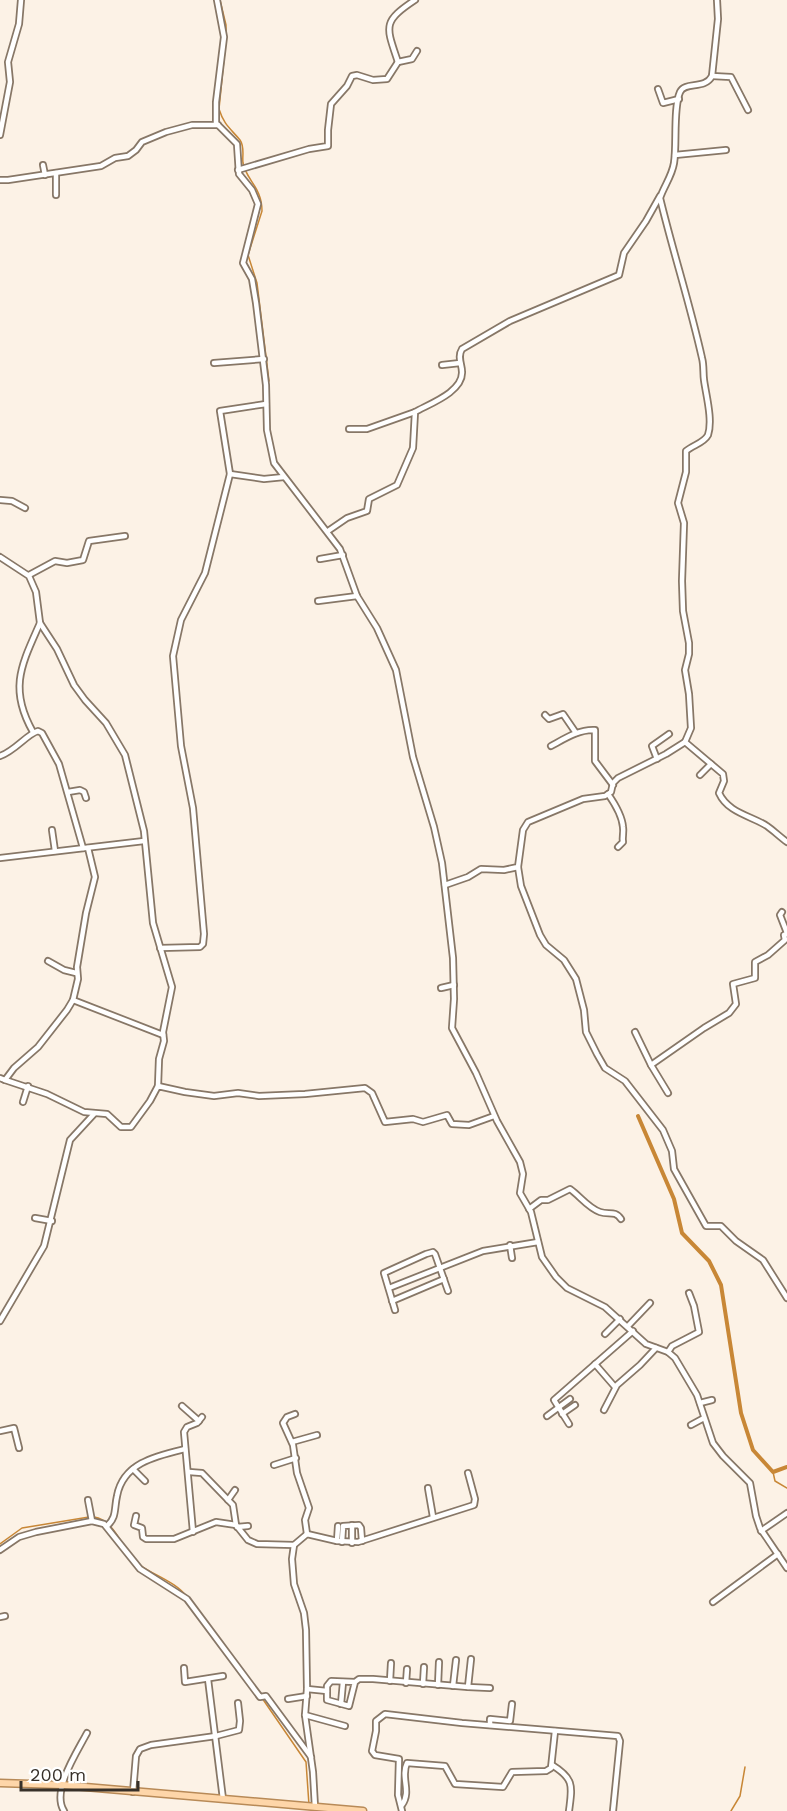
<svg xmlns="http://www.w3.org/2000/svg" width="787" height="1811" font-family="'Work Sans',sans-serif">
	<rect width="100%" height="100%" fill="#fcf2e6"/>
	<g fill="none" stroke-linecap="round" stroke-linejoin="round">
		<g stroke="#c88736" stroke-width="1.5">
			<path d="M220,0l6,25v14l-7,70c5,16 11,19 21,31 5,7 2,16 3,23 3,17 19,24 19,48l-14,44 9,28 12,98"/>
			<path d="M773,1472l2,9 12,7"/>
			<path d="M94,1517c13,2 21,14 28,26"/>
			<path d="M0,1544l22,-16 67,-11"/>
			<path d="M140,1565c15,11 36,17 47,32"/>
			<path d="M262,1698l44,64 3,43"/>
			<path d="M731,1811l9,-15 5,-29"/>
		</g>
		<path stroke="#c88736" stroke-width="4" d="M638,1116l36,83 8,34 27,28 12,24 20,128 12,37 20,22 14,-5"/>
		<g stroke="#877767" stroke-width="8">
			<g id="minor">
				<path d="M217,0l7,37 -8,65v21l21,21 2,30 13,16 6,14 -15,59 9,16 4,24 10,82 1,45 7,33 66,86 17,47 20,32 19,42 17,87 21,70 8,36 11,95 1,41 -2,29 24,45 21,48 23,41 3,12 -3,19 11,19 11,45 14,20 11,11 38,19 41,37 22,8 7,6 22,37 16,48 10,13 27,27 6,33 4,12 27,40"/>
				<path d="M717,0l1,19 -6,57c-7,14 -27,5 -32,16 -7,16 -3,53 -6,71 -2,13 -10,23 -14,35 13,54 30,106 42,160 2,7 1,15 2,22 2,15 9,40 4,55 -4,8 -15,10 -22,16v21l-8,31 6,20 -2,58 1,30 6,32v11l-4,16 4,24 2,34 -6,14 38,32 1,7 -5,12c9,20 33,23 48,33 7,5 13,11 20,16"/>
				<path d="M398,62c-12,-36 -16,-40 17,-62"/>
				<path d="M712,76l19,1 17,33"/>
				<path d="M658,89l5,14 16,-4"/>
				<path d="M0,135l10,-53 -2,-20 11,-38 2,-24"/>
				<path d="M675,155l51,-5"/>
				<path d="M43,165l2,10"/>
				<path d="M238,170l71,-21 19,-3v-16l3,-26 16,-18 5,-10 5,-1 16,5 14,-1 11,-17 14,-3 5,-8"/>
				<path d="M0,180h8l93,-14 14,-8 13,-2 8,-6 6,-8 24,-10 26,-7h26"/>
				<path d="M56,195v-22"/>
				<path d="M214,363l50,-4"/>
				<path d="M442,365l18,-2"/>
				<path d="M349,429h18l48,-17"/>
				<path d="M230,474l34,5 20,-2"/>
				<path d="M0,500l12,1 13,7"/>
				<path d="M328,531l19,-13 20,-7 2,-12 28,-14 16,-37 2,-36c14,-8 48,-20 47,-40 0,-8 -5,-15 0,-23l48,-28 109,-46 5,-22 22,-32 14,-25"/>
				<path d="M0,557l29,19 7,16 4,31 17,26 17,36 11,15 21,23 19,32 19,76 9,92 19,64 -9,45 1,9 -5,18 -1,27"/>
				<path d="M320,559l23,-4"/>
				<path d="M29,575l26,-14 12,2 16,-3 6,-19 36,-5"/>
				<path d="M318,601l39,-5"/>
				<path d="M545,715l4,4 14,-5 13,19"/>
				<path d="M33,732c-25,-44 -11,-68 7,-109"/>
				<path d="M551,746c13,-7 28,-17 44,-16v31l18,24"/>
				<path d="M0,756c15,-5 27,-22 38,-25l4,2 17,31 24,84"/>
				<path d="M657,759l-5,-13 17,-12"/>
				<path d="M700,775l11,-11"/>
				<path d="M68,792l12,-2 4,2 2,6"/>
				<path d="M608,794c7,10 14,21 15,33 1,6 -1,9 0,15l-5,5"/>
				<path d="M52,830l3,21"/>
				<path d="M0,858l144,-17"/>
				<path d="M518,867l3,19 19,49 6,10 18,15 12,19 8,31 2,22 11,22 8,14 20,13 38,49 9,21 2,18 32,57h15l15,15 27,19 24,38"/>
				<path d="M445,885l23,-8 13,-8 23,1 14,-3 5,-37 5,-8 55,-23 22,-3 6,-4 2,-9 5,-5 48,-24 19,-12"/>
				<path d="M782,912l-2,3 7,18"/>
				<path d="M160,948l40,-1 3,-3 1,-10 -11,-126 -12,-62 -8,-90 8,-36 24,-47 25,-99 -10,-63 46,-7"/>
				<path d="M48,961l16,9 12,3"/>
				<path d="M441,988l13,-3"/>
				<path d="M73,1000l90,35"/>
				<path d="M635,1032l16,33 53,-37 25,-15 7,-9 -3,-20 22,-6v-16l13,-7 17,-15 -1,-5 3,-1"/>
				<path d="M651,1065l17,28"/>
				<path d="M0,1078l5,2 9,-12 24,-21 29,-37 6,-10 5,-21 -1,-12 9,-54 9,-36 -7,-29"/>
				<path d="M5,1080l42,14 37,18 23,2 14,13h10l19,-26 8,-15 27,6 29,4 24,-3 21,3 46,-2 60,-6 7,5 13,29 28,-3 10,3 24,-7 5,9 17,1 25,-9"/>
				<path d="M23,1102l5,-16"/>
				<path d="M529,1209l12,-9h7l22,-11c10,7 18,19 30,23 9,3 15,-2 21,7"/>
				<path d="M35,1218l17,3"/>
				<path d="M510,1245l2,13"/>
				<path d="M389,1288l94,-37 55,-9"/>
				<path d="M392,1301l52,-22"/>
				<path d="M395,1310l-11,-37 42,-19 7,-2 2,2 13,37"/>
				<path d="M0,1321l44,-75 26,-106 24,-26"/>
				<path d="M628,1326l22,-23"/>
				<path d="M605,1334l15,-15"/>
				<path d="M668,1352l4,-6 27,-14 -5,-26 -5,-13"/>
				<path d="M595,1364l20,23"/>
				<path d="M700,1403l12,-3"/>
				<path d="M182,1406l17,15"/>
				<path d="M604,1410l13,-25 23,-20 16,-17"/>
				<path d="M295,1414l-8,3 -4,6 10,22 4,28 12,35 -4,12 2,14"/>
				<path d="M562,1414l13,-9"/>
				<path d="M547,1416l23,-17"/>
				<path d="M569,1424l-15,-24 79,-69"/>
				<path d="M691,1425l13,-7"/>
				<path d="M0,1431l14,-3 5,20"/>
				<path d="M292,1442l25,-7"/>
				<path d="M274,1465l22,-7"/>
				<path d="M133,1469l12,12"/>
				<path d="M189,1472l13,1 31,32 3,20 12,15 9,4 37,1"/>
				<path d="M428,1488l5,29"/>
				<path d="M88,1500l4,21"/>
				<path d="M228,1500l7,-10"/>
				<path d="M136,1516l-2,9 8,3 1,9 3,2h28l42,-17 20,3"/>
				<path d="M352,1525v18"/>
				<path d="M107,1526c10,-9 7,-17 10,-30 6,-33 39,-40 68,-47"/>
				<path d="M237,1527l11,-1"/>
				<path d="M761,1531l26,-18"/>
				<path d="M193,1532l-9,-100 3,-5 10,-4 5,-6"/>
				<path d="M337,1541l1,-15"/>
				<path d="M342,1542l1,-16 16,-1 2,3 1,13"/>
				<path d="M0,1550l19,-13 17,-5 56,-11 12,3 36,45 47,30 73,98 6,-1 45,61"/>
				<path d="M713,1602l65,-48"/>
				<path d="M0,1617l5,-1"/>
				<path d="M184,1668l1,14 38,-6"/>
				<path d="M208,1679l15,120"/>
				<path d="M390,1681l1,-18"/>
				<path d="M355,1682l-6,24 -22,-6v-14l4,-5 24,1 4,-3h14l95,8 3,-28"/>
				<path d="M406,1683l1,-14"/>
				<path d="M423,1684l1,-17"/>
				<path d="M438,1685l1,-23"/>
				<path d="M453,1686l3,-26"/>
				<path d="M468,1687l22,1"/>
				<path d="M307,1689l20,2"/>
				<path d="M288,1699l19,-3"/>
				<path d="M341,1704l2,-22"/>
				<path d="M305,1715l40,11"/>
				<path d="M490,1725v-6l20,2 2,-17"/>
				<path d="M552,1765c23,14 20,22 17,46"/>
				<path d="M133,1792l3,-36 4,-7 11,-4 65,-9 23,-6 1,-9 -2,-18"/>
				<path d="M402,1805c10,-14 -2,-28 5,-42l38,3 10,18 48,3 9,-15 34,-1 5,-3 4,-37"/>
				<path d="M315,1807l-2,-35 -8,-57 2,-26 -1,-59 -2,-17 -10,-29 -2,-25 2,-14 13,-11 30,7 21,1 116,-37 1,-6 -7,-26"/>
				<path d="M64,1811c-13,-20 13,-59 23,-78"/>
				<path d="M402,1811l-4,-16 1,-36 -24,-4 -3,-4 4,-20v-10l9,-7 77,9 156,13 2,5 -7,70"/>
			</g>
		</g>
		<g stroke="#b88a57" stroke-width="9">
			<path id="major" d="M0,1783l62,2 301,26"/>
		</g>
		<use href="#minor" stroke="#fff" stroke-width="4.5"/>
		<use href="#major" stroke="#fed6a9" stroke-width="6"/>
	</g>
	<path d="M21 1781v9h117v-9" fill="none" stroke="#373029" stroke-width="3"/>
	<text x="30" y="1781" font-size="18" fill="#373029" stroke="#ffffff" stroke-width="4.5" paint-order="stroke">200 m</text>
</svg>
